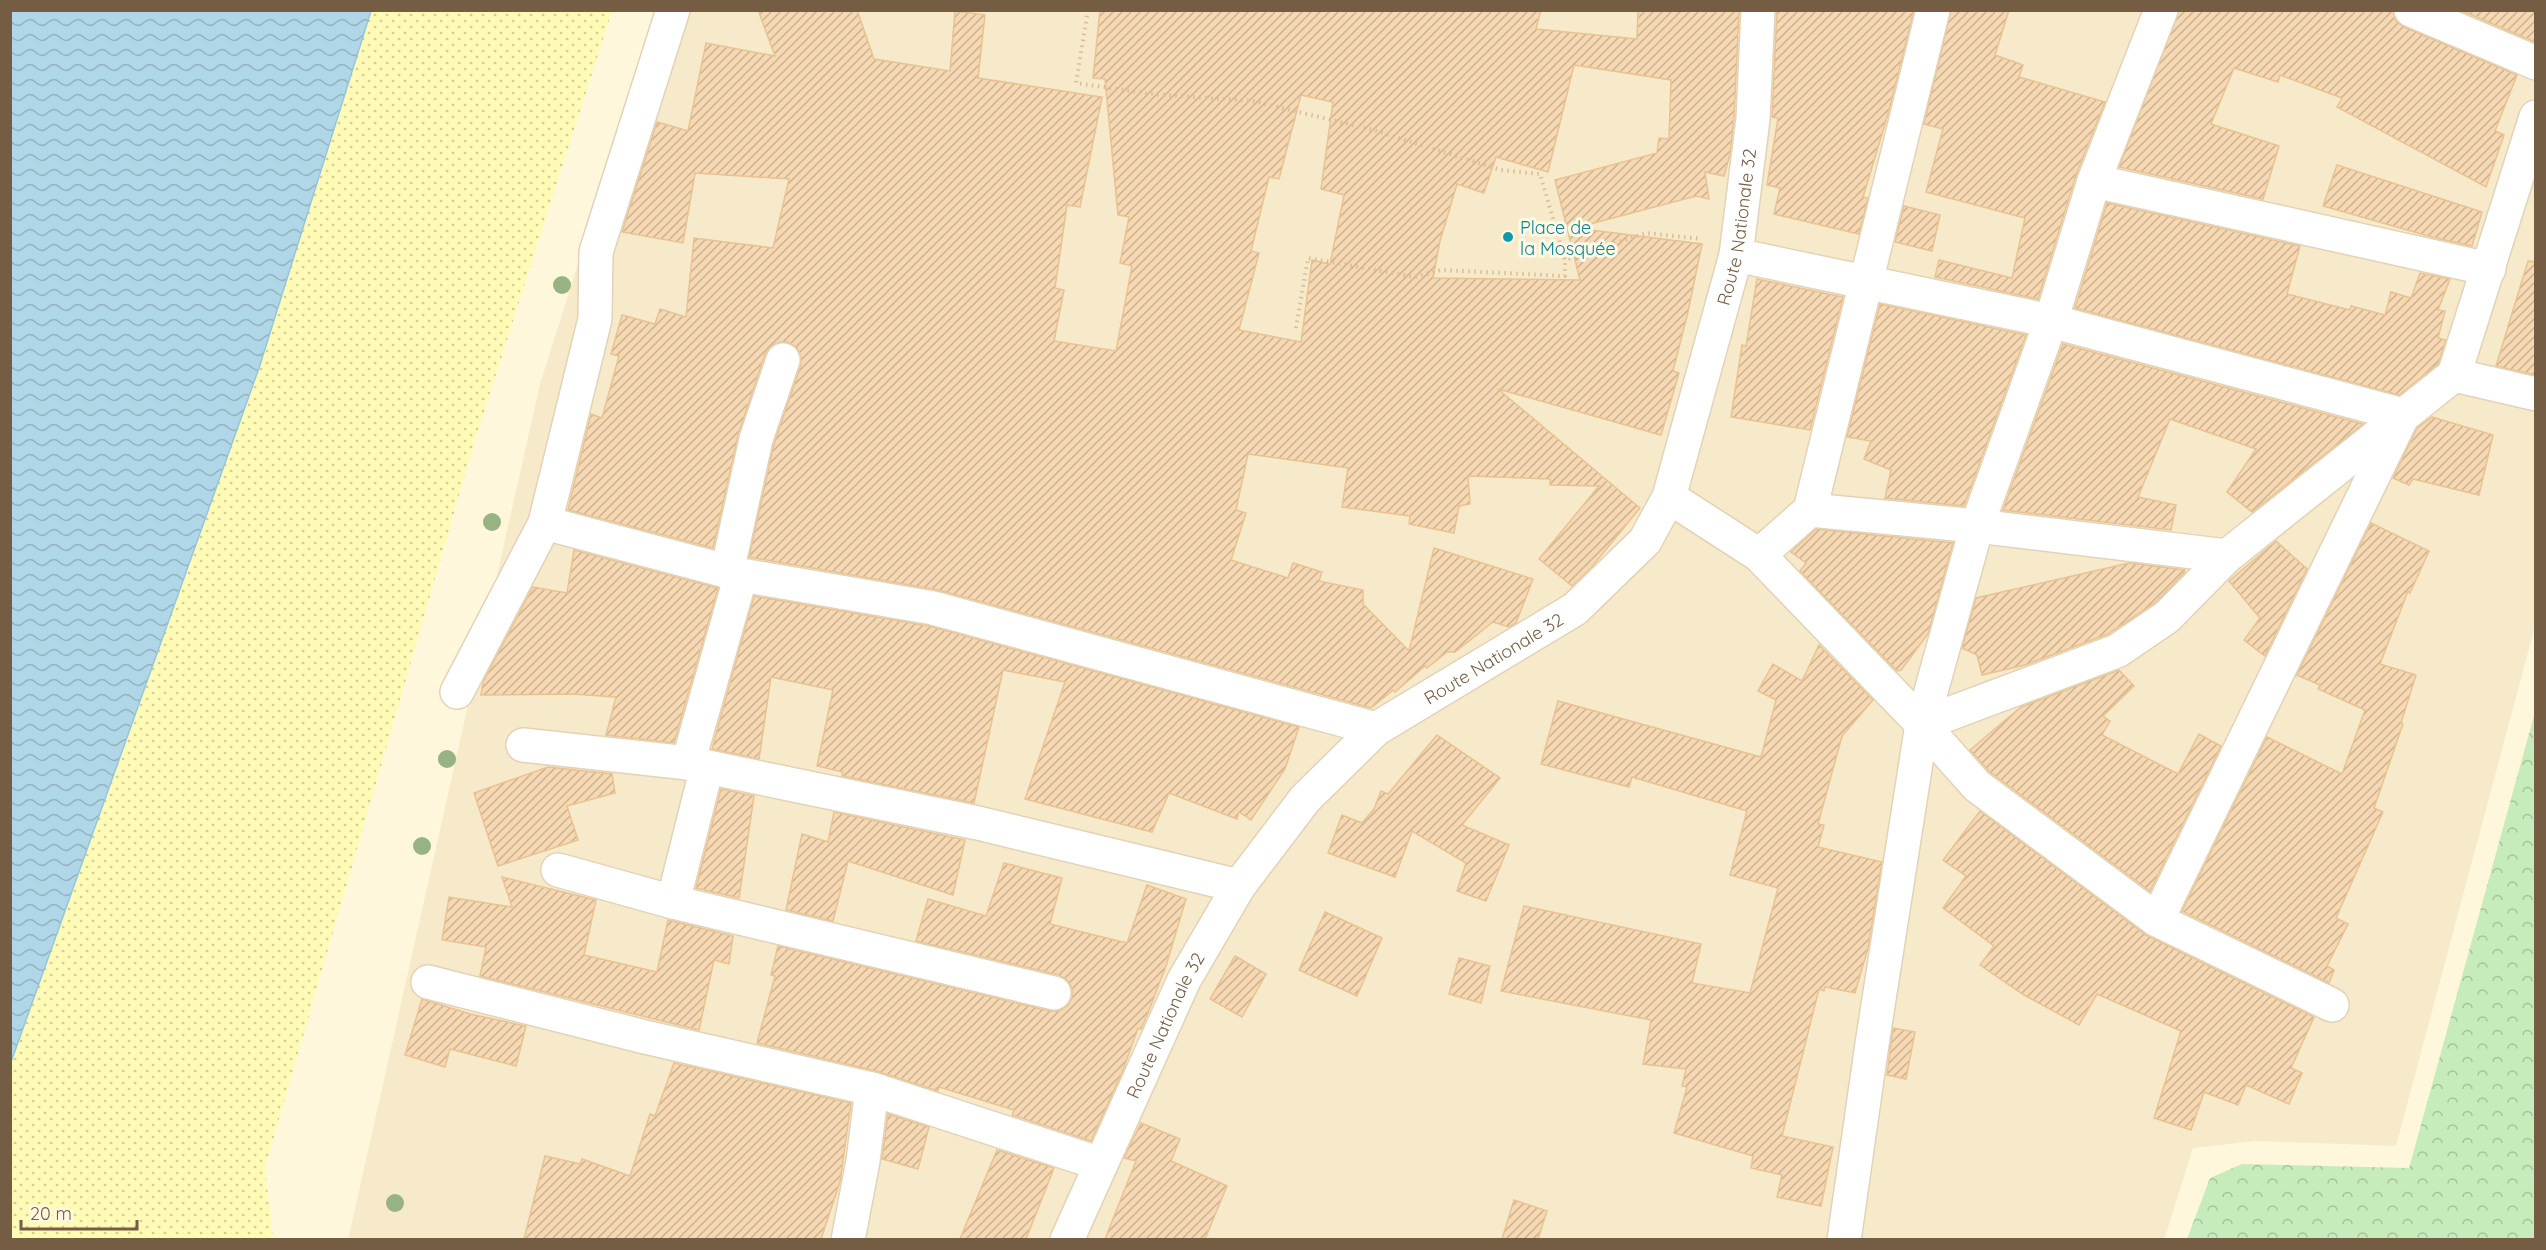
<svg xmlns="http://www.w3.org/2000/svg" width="2546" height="1250" font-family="Quicksand,sans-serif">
	<defs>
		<pattern id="forest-crowns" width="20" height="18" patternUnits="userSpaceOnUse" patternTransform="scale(1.5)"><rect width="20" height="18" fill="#c6ecbb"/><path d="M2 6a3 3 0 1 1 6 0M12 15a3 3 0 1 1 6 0" fill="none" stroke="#a5c29a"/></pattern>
		<pattern id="sand-dots" width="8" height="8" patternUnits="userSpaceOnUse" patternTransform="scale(1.5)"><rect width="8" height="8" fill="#fffbb6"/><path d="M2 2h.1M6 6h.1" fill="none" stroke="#d3ce96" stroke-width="1.8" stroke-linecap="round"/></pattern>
		<pattern id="water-waves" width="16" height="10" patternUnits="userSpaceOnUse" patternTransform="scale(1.5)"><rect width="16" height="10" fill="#b0d7e8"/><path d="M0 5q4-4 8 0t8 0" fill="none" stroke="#94b2be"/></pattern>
		<pattern id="building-hatch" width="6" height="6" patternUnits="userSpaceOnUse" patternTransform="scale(1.5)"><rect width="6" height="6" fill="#f6d8b2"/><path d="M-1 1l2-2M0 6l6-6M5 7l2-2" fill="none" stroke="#ccb292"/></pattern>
	</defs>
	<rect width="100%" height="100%" fill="#fef7dc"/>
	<path fill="#f6eaca" d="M658,11h1877v615l-139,520 -140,-5 -63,7 -29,92h-1816l192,-856z"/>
	<path fill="url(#forest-crowns)" d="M2535,712v527h-348l23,-61 32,-14 167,4z"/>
	<path fill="url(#sand-dots)" d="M371,11h241l-137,429 -210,728 8,71h-262l-1,-177 249,-694z"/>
	<path fill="url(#water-waves)" stroke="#96c5db" stroke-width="1.5" d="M11,10l360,1 -112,357 -248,694z"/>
	<g fill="url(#building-hatch)" stroke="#e9c291" stroke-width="1.5" fill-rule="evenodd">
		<path d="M758,10h99l17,49 76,12 5,-60 30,4 -7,63 124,19 -22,110 -13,-2 -12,83 9,2 -10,51 62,10 16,-85 -12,-3 9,-46 -11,-2 -13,-136 -12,-1 7,-68h441l-5,19 101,10 1,-29h101l-5,107 -4,37 -6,22 -19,-4 4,27 -13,-3 -121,32 127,16 -14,68 -15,59 6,2 -18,62 -163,-46 142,119 -50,61 -18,17 -33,-27 60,-73 -49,-1v-6l-82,-3 2,28 -11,2 -5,27 -45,-9 1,-8 -68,-9 6,-39 -100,-14 -12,56 10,3 -15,47 57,18 5,-15 29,9 -3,9 44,9v14l46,47 25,-103 99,31 -17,44 -7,4 -16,-5 -38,30h-8l-20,16 -2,-2 -30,26 -2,-2 -22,18 -433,-118 -189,-33 25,-113 27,-79v-8l-4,-9 -9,-6h-8l-9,4 -6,8 -27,81 -25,113 -145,-38 23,-96 11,4 17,-62 -8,-2 11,-39 33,9 5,-15 26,8 8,-79 79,10 16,-69 -94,-6 -12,70 -61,-11 35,-110 31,9 18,-88 69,13zM1574,65l97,15 -2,59 -10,-1 -2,15 -102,27 25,100 -147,-2 7,-37 17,-57 27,9 12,-36 52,15zM1301,95l32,7 -12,87 23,6 -14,69 -18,-4 -11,82 -62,-12 20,-77 -8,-2 18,-74 10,2z"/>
		<path d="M1777,10h137l-26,104 -25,83 5,1 -9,36 -85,-20 6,-26 -13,-3 11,-67 -6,-1z"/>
		<path d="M1951,10h58l-14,45 28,10 -4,12 86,25 -29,73 -38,124 -103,-22 4,-17 73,18 13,-60 -99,-26 17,-63 -19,-5z"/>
		<path d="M2179,10h214l3,11 8,6 113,48 -22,56 9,4 -18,52 -149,-80 5,-9 -62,-23 -2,7 -44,-14 -23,56 68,22 -16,53 -144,-32z"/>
		<path d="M2460,10h75v32z"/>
		<path d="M2337,165l145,47 -10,34 -40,-9 -109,-31z"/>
		<path d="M2107,203l193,43 -13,48 63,16 1,-4 34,9 6,-23 20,6 9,-25 30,6 -12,31 7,1 -7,27 8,2 -8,24 -39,31 -324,-87z"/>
		<path d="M1904,206l36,9 -8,36 -37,-9z"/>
		<path d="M2528,261l7,1v113l-39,-9z"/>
		<path d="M1757,279l86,18 -33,133 -79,-13 11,-72 4,1z"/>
		<path d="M1880,304l146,31 -62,171 -79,-8 6,-28 -27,-11 7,-18 -24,-4z"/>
		<path d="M2063,344l300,80 -111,88 -25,-20 29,-43 -86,-30 -32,78 38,8 -5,25 -168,-20z"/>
		<path d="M2432,417l61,18 -14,60 -66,-16 -4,6 -16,-7 24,-50z"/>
		<path d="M2371,523l58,28 -19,42 -2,-2 -28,73 36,11 -15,48 2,1 -29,84 9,4 -47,106 12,6 -21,42 7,4 -5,13 -147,-72 85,-174 75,37 23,-64 -47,-21 2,-4 -23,-10z"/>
		<path d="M1816,529l137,14 -25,91 -27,36 -4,1 -97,-100 6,-8 -15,-11z"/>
		<path d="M2276,541l31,28 -42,87 -21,-16 16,-22 -31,-37z"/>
		<path d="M574,550l144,38 -44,155 -68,-8 10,-38 -44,-3 -91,1 2,-13 50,-95 34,6z"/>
		<path d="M2129,563l56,7 -1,3 -29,30 -47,31 -83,31 -43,10 -5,-20 -15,-7 14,-50z"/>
		<path d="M754,596l175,30 370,101 -14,42 -34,51 -12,-8 -2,7 -68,-26 -17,39 -127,-33 40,-117 -62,-12 -29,133 -132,-27 1,-4 -26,-6 16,-76 -62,-13 -12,82 -47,-10z"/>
		<path d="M1819,645l54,55 -31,36 -24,88 6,1 -6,22 64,15 -14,86 -13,45 -30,-6 -1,4 -5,-2 -37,147 51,11 -12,59 -44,-9 5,-22 -31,-7 2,-12 -79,-23 13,-46 -5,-1 4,-17 -43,-5 8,-44 -150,-29 23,-85 177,38 -9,39 58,10 28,-105 -48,-13 17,-64 -115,-34 -3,10 -88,-23 17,-63 203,56 15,-57 -18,-9 15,-27 29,17z"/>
		<path d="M2119,670l15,16 -31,30 7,5 -8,14 76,39 21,-40 22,12 -71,145 -160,-119 -20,-22 51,-43z"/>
		<path d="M1437,735l63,43 -38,47 47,20 -23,56 -29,-10 9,-28 -54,-32 -17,46 -67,-24 14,-38 20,8 12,-14 7,-18 7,3z"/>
		<path d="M548,767l64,7 3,19 -48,13 11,34 -80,26 -24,-73z"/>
		<path d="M721,789l33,7 -15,102 -43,-10z"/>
		<path d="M1980,811l166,124 168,82 -23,51 11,5 -13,31 -43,-19 -8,20 -34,-13 -13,38 -37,-12 27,-87 -84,-37 -18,31 -55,-30 -44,-30 14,-19 -51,-38 23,-32 -23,-16z"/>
		<path d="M834,812l131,28 -12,55 -105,-34 -15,60 -47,-11 16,-76 26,8z"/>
		<path d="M1004,863l58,15 -12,46 77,19 20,-58 39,14 -20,67 -18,47 -7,16 -3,-1 -15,42 -32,71 -79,-26 2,-5 -75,-23 -1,4 -62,-20 -119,-28 18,-67 -4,-1 7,-29 272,65h9l8,-5 5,-8v-10l-5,-8 -8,-5 -143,-34 12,-42 58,17z"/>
		<path d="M502,877l94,23 -12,55 73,17 11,-52 65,16 -4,28 -15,-4 -15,70 -219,-54 6,-29 -44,-7 7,-43 63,10z"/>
		<path d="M1325,912l57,26 -25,58 -58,-26z"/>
		<path d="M1235,956l31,18 -24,43 -32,-18z"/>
		<path d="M1459,958l31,8 -9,37 -32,-9z"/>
		<path d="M422,999l48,15 56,12 -10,40 -66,-17 -5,18 -40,-12z"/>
		<path d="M1893,1028l22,4 -9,47 -19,-4z"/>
		<path d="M674,1063l177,40 -11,79 -19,57h-297l21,-83 35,8 2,-5 48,17 20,-62 5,2z"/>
		<path d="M888,1114l41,13 -11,42 -36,-10z"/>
		<path d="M1141,1123l39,16 -9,22 56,25 -22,53h-100l31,-78 -12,-3z"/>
		<path d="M997,1150l57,18 -28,71h-66z"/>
		<path d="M1514,1200l33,11 -9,28h-36z"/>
	</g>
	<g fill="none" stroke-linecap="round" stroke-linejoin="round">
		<g stroke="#e2d3b8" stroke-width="36">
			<g id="minor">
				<path d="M2411,10l125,53"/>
				<path d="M2094,181l395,88"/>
				<path d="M1736,255l315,66 352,94 -246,505"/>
				<path d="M2454,375l82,19"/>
				<path d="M1669,497l90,58 163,169 195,-73 50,-34 60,-61 227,-181 82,-258"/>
				<path d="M1810,510l167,16 250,30"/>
				<path d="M545,523l196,52 192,33 443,121"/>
				<path d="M1759,555l51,-45 123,-500"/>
				<path d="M727,572l29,-133 27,-79"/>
				<path d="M457,692l88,-169 50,-204 1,-67 77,-242"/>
				<path d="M1922,724l55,62 180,134 175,85"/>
				<path d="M523,745l165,18 290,60 261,63"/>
				<path d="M688,763l53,-188"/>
				<path d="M558,870l115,32 381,91"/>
				<path d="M673,902l34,-135"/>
				<path d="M428,982l217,55 227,52 229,75"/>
				<path d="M848,1240l15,-79 9,-72"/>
				<path id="s1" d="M1067,1240l117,-260 55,-94 66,-87 71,-70 199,-120 70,-68 24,-44 67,-242 17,-136 5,-109"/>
				<path d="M1844,1240l28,-196 50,-320 55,-198 74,-205 43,-140 67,-171"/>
			</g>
		</g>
		<g stroke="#dabc96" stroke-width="4" stroke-dasharray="1.5 4.5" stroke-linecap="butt">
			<path d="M1088,10l-12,73 75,11 102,7 120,29 128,40 39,4 25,86 81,-27 56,6"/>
			<path d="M1296,328l12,-70 107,19 26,-7 124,6v-16"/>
		</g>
		<use href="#minor" stroke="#fff" stroke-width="33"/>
	</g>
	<g fill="#97b383">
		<circle cx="562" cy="285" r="9"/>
		<circle cx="492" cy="522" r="9"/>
		<circle cx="447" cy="759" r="9"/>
		<circle cx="422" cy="846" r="9"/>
		<circle cx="395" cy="1203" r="9"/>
	</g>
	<circle fill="#0f9aa8" stroke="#fff9e5" stroke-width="2" cx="1508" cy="237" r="6"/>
	<g text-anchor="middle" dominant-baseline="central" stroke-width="6" stroke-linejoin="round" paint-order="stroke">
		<g font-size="18" fill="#755d44" stroke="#fff9e5">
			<text stroke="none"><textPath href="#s1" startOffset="1262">Route Nationale 32</textPath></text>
			<text stroke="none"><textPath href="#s1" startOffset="740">Route Nationale 32</textPath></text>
			<text stroke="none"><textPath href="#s1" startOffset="236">Route Nationale 32</textPath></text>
		</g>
		<g font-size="18" fill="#0d838f" stroke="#fff9e5" text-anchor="start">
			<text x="1520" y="227">Place de<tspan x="1520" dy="21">la Mosquée</tspan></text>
		</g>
	</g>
	<rect width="2546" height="1250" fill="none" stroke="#755d44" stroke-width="24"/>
	<path d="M21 1220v9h116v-9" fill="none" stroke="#755d44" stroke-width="3"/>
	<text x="30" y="1220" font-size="18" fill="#755d44" stroke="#fff9e5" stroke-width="4.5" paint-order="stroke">20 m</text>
</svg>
